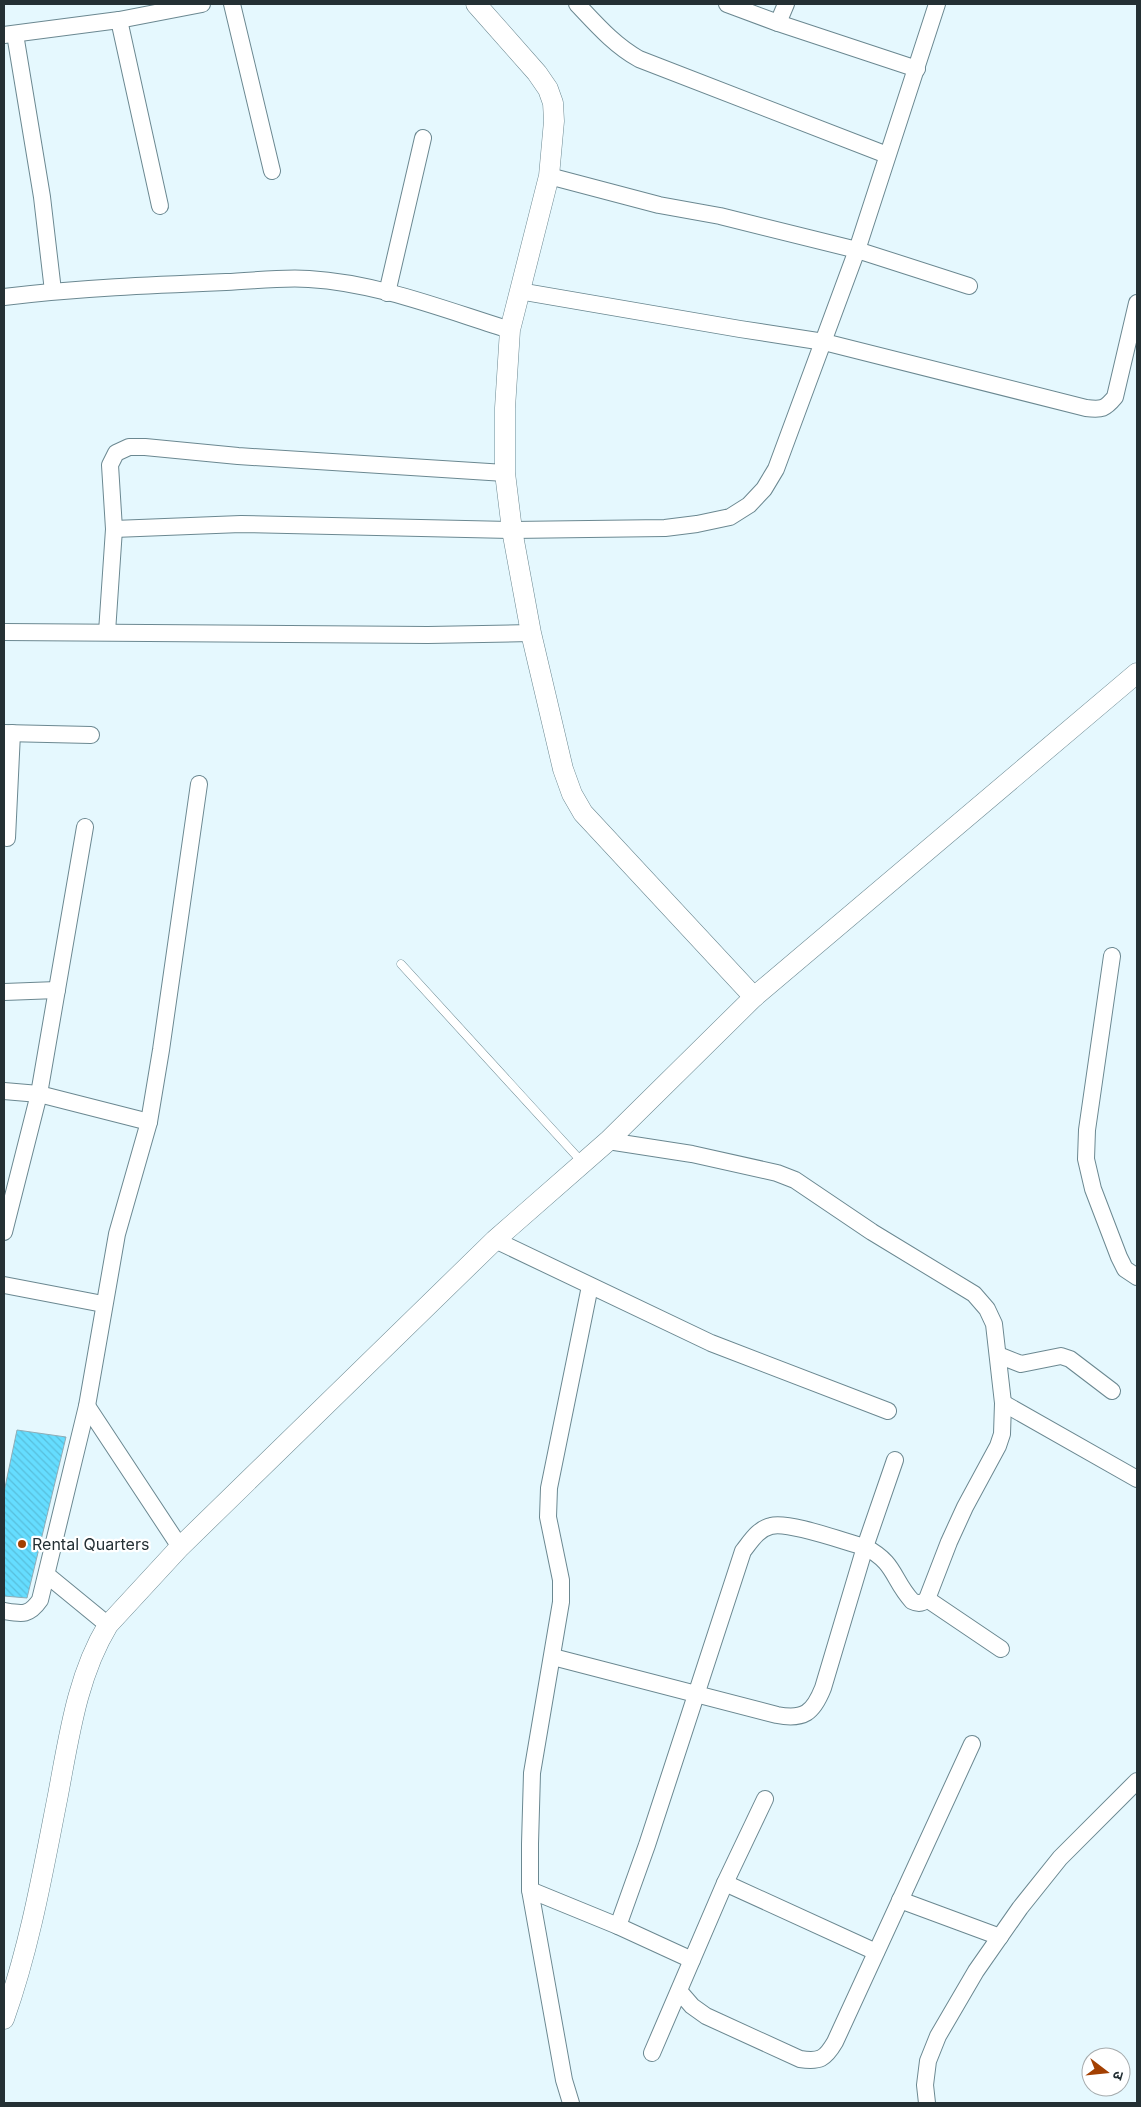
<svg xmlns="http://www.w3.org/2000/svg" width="1141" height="2107" font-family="Inter,'Noto Sans Devanagari',sans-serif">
	<defs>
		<pattern id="building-back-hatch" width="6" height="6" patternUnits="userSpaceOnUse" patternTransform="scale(1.25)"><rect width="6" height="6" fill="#65ddff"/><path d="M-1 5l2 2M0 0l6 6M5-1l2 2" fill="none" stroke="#58bedb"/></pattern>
	</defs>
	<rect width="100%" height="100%" fill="#e5f8fe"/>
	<path fill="url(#building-back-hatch)" stroke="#8fadb7" d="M17,1430l49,7 -39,161 -23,-2v-104z"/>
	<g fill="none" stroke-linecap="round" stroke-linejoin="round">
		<g stroke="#6b8891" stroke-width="9">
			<path id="service" d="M401,964l181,198"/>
		</g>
		<g stroke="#6b8891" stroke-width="18">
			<g id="minor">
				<path d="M232,4l40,167"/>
				<path d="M577,4c19,20 37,41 62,55l248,96"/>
				<path d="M727,4l51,19 139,46"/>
				<path d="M119,20l41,186"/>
				<path d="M778,23l8,-19"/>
				<path d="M15,34l27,163 11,94"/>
				<path d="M4,35l115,-15 83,-16"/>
				<path d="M549,176l110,29 61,11 137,34 112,36"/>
				<path d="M519,291l221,38 84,13 262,66c16,2 19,1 29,-11l22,-94"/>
				<path d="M387,293l36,-155"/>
				<path d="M4,297c74,-9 148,-12 222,-15 27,-1 56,-5 83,-3 69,4 136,31 201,51"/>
				<path d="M114,529l127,-5 271,6 153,-2 32,-4 33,-7 19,-12 15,-16 12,-20 81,-219 80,-246"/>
				<path d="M4,632l424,3 103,-2"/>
				<path d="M107,632l7,-103 -4,-64 6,-12 13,-6h16l93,9 267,17"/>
				<path d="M4,733l87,2"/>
				<path d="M7,838l5,-105"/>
				<path d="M1112,956l-25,174 -1,29 7,30 26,68 6,12 12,8"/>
				<path d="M4,992l53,-2"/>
				<path d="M4,1091l35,3 110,28"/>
				<path d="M608,1141l84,13 85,19 18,7 77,52 102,62 13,15 7,15 9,79 -1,31 -4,12 -33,61 -16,35 -22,57c-5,5 -9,5 -15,2 -20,-22 -16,-38 -47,-54 -20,-5 -76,-26 -94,-21 -13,3 -20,15 -28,25l-96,294 -29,81"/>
				<path d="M4,1232l35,-138 46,-267"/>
				<path d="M495,1240l216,103 177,68"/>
				<path d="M4,1285l99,19"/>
				<path d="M998,1355l23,9 40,-8 9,3 42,32"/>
				<path d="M1003,1403l134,76"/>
				<path d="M87,1406l93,141"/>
				<path d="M47,1575l61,50"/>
				<path d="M927,1599l74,50"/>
				<path d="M4,1611c18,3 25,5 36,-11l47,-194 30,-172 32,-112 12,-72 38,-266"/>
				<path d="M553,1657l224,58c27,5 36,-2 46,-27l42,-141 30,-87"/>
				<path d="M725,1883l151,69"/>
				<path d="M530,1890l88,36 74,34"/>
				<path d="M900,1900l100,37"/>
				<path d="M679,1991l13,15 14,10 94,43c20,3 25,0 35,-17l137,-298"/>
				<path d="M652,2053l73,-170 40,-84"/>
				<path d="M571,2103l-7,-23 -34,-190v-46l2,-71 29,-171v-22l-13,-63 1,-29 41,-202"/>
				<path d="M927,2103l-2,-18 3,-24 10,-25 38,-65 44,-63 40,-50 77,-77"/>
			</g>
		</g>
		<g stroke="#6b8891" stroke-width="21">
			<g id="tertiary">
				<path d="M476,4l61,69 11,16 5,14 1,18 -5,55 -39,154 -5,78v65l7,57 19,103 32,136 9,25 11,19 171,184"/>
				<path d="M4,2019c26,-73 39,-148 54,-224 11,-58 19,-119 50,-170l72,-78 315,-307 113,-99 146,-144 383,-324"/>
			</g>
		</g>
		<use href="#service" stroke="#fff" stroke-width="8"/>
		<use href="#minor" stroke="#fff" stroke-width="16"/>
		<use href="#tertiary" stroke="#fff" stroke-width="20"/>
	</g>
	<circle fill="#a34002" stroke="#fff" stroke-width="2" cx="22" cy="1544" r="5"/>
	<g text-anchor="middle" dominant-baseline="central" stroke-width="4.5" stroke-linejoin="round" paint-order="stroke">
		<g font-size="16" fill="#243034" stroke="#fff" text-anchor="start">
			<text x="32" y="1544">Rental Quarters</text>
		</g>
	</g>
	<rect width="1141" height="2107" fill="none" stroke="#243034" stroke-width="10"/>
	<g transform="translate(1106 2072) rotate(106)"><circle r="24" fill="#ffffff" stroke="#a7acae"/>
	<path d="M0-4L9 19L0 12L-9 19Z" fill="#a34002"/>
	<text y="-8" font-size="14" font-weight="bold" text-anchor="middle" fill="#243034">उ</text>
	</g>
</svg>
